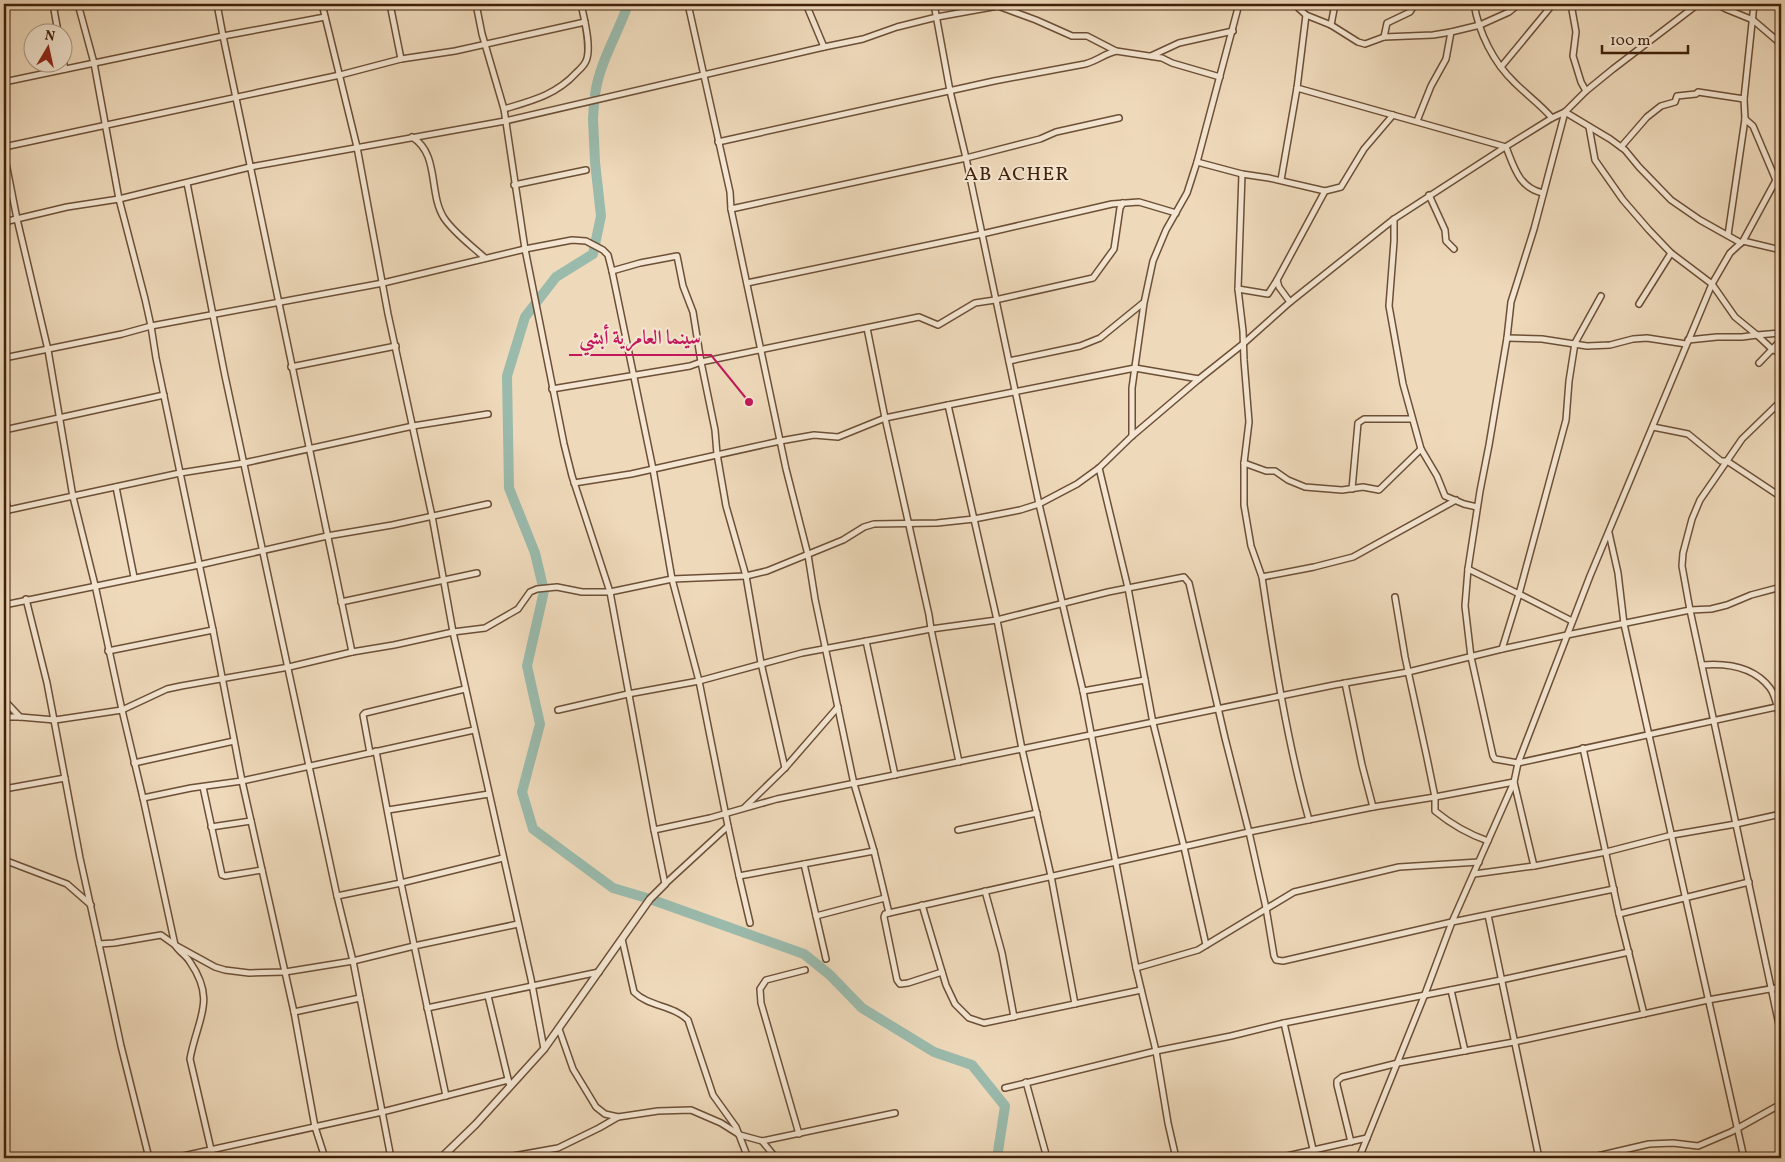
<svg xmlns="http://www.w3.org/2000/svg" width="1785" height="1162" font-family="Vollkorn,Amiri,serif">
	<rect width="100%" height="100%" fill="#eed9ba"/>
	<filter id="stains"><feTurbulence type="fractalNoise" baseFrequency=".004" numOctaves="4"/><feColorMatrix values="0 0 0 0 .2 0 0 0 0 .09 0 0 0 0 .02 0 0 0 .5 -.17"/></filter>
	<radialGradient id="worn" r=".72"><stop offset=".6" stop-color="#630" stop-opacity="0"/><stop offset="1" stop-color="#630" stop-opacity=".3"/></radialGradient>
	<g fill="none" stroke-linecap="round" stroke-linejoin="round">
		<g stroke="#9abaac" stroke-width="10">
			<path d="M595,95c4,-32 23,-61 33,-91"/>
			<path d="M594,104l-1,15 2,43 6,54 -8,38 -37,23 -31,40 -18,59 2,112 26,65 9,38 -17,75 13,58 -18,68 11,37 80,59 37,11 154,55 26,21 32,33 72,44 38,13 33,41 -8,52"/>
		</g>
		<g stroke="#6c4f36" stroke-width="8">
			<g id="minor">
				<path d="M53,4l5,28"/>
				<path d="M78,4l16,59 25,136 26,100 6,27 232,-43 142,-34 47,-9 14,1 17,9 5,5 4,16 28,-8 37,-7 6,30 10,26 8,50 218,-45 19,8 37,-22 20,-3 98,-22 21,-29 6,-41 3,-5"/>
				<path d="M217,4l6,32 129,616"/>
				<path d="M322,4l35,143 31,167 44,202 21,116 78,347 13,70"/>
				<path d="M390,4l11,55"/>
				<path d="M476,4l6,30 22,75 21,140 39,195 8,32 38,116 44,238 11,54"/>
				<path d="M688,4l42,188 1,17 55,260 22,86 7,44 39,185 20,67 15,62 360,-81 124,-25 62,-10 79,-15 20,84"/>
				<path d="M806,4l18,43"/>
				<path d="M934,4l16,87 16,67 73,346 44,187 53,277 20,83 12,72 8,35"/>
				<path d="M1461,4l13,1"/>
				<path d="M1474,4c5,29 19,58 41,79 12,12 26,22 37,35"/>
				<path d="M1571,4l5,28 -3,24 8,26 5,9"/>
				<path d="M1717,4l9,5 27,11 28,24"/>
				<path d="M1001,6l15,-2"/>
				<path d="M1306,15l25,10 27,17 7,2 19,-7 49,-2 18,-3 29,-7 29,-13 10,-8"/>
				<path d="M1331,25l4,-21"/>
				<path d="M1384,37l3,-14 23,-11 5,-8"/>
				<path d="M62,56l3,13"/>
				<path d="M1151,56l28,-13 54,-12"/>
				<path d="M1501,67l52,-63"/>
				<path d="M4,82l219,-46 102,-19"/>
				<path d="M1297,88l209,59c8,20 13,41 37,46"/>
				<path d="M504,109c27,-8 52,-14 72,-36 3,-3 8,-7 10,-12 6,-13 -2,-43 -5,-57"/>
				<path d="M1565,112l-31,117 -23,73 -4,36 -18,107 -9,46 -12,78 -3,37 6,51 22,99 2,3 23,4 263,-57"/>
				<path d="M1565,112l45,27 15,11 14,17 32,33 29,20 41,23"/>
				<path d="M1745,119l8,7 28,66"/>
				<path d="M1417,121l14,-35 15,-27 5,-27"/>
				<path d="M1589,127l6,33 28,40 26,30 22,23 41,31 23,33 22,18 24,-2"/>
				<path d="M412,137c28,17 16,56 32,81 10,15 28,28 41,40"/>
				<path d="M718,142l276,-61 91,-17c12,-3 19,-10 31,-13"/>
				<path d="M4,147l336,-72 61,-16 54,-8 130,-29"/>
				<path d="M1621,147l26,-30 14,-11 14,-4 2,-6 19,-2 2,-2 46,7"/>
				<path d="M4,153l13,66 31,131 25,147 22,88 27,125 21,88"/>
				<path d="M1197,162l45,12 -4,115 5,42 1,29 5,62 -5,41v42l7,41 11,31 52,-10 39,-10 103,-57"/>
				<path d="M1242,174l27,4 56,13"/>
				<path d="M1281,180l16,-92 9,-73 -12,-11"/>
				<path d="M187,183l38,193 112,520"/>
				<path d="M514,185l72,-15"/>
				<path d="M1429,195l16,35 1,11 8,8"/>
				<path d="M731,209l235,-51 74,-19 16,-7 63,-14"/>
				<path d="M1394,219v22l-5,65 14,78 18,65 16,27 8,20 19,8 13,3"/>
				<path d="M4,222l63,-15 52,-8 131,-32 255,-46 319,-74 39,-8 34,-12 40,-10 61,-11 38,14 36,16h15l29,15 46,7 10,5 48,14"/>
				<path d="M1728,235l17,-116 -1,-20 10,-95"/>
				<path d="M1743,241l38,-70"/>
				<path d="M612,271l41,198 19,110 27,102 29,145 -63,58"/>
				<path d="M747,283l235,-49 130,-30 27,-2 37,11"/>
				<path d="M1238,289l30,5 9,-14"/>
				<path d="M1290,302l-11,-15 -2,-7 48,-89 16,-4 23,-38 29,-34"/>
				<path d="M1639,304l32,-51"/>
				<path d="M867,328l18,90 44,197 2,14 28,133"/>
				<path d="M1507,338l35,1 45,7 23,-1 23,-6 14,-1 39,6"/>
				<path d="M1688,340l29,-3h25l15,-2 16,15 8,3"/>
				<path d="M4,358l118,-24 29,-8 5,32 57,272 29,151 52,231 21,115 10,31"/>
				<path d="M1009,361l71,-15 20,-8 43,-35"/>
				<path d="M1759,363l22,-23"/>
				<path d="M291,367l105,-21"/>
				<path d="M552,389l138,-23 11,-4 14,68 2,24 9,52 20,70 15,87 24,105"/>
				<path d="M1781,401l-39,38 -42,61 -8,19 -9,34 -1,13 8,44 91,424"/>
				<path d="M948,405l187,-37 64,11"/>
				<path d="M1653,427l35,7 33,27h6l54,36"/>
				<path d="M4,430l160,-35"/>
				<path d="M1132,436v-48l12,-85 9,-42 13,-31 21,-37 10,-31 42,-158"/>
				<path d="M1244,463l22,8h9l13,9 17,7 37,3 21,-3 16,3 42,-41"/>
				<path d="M1099,468l29,120 25,135 31,124 22,98"/>
				<path d="M116,487l18,90"/>
				<path d="M1352,489l6,-66 6,-4h48"/>
				<path d="M4,492l4,18"/>
				<path d="M4,511l176,-38 64,-10 169,-37 75,-12"/>
				<path d="M1609,533l9,40 6,51 120,534"/>
				<path d="M1468,569l51,25 47,-174 3,-39 6,-38 26,-47"/>
				<path d="M1262,577c12,81 25,164 47,243"/>
				<path d="M1395,597l10,60 22,101 8,39v14c17,14 33,23 53,30"/>
				<path d="M26,599l21,84 33,175 19,86 15,-1 47,-8 14,10 40,22 10,3 24,3 36,-1 68,-11 -16,-65 64,-13 -25,-132"/>
				<path d="M341,602l136,-29"/>
				<path d="M4,605l195,-40 128,-29 65,-11 96,-21"/>
				<path d="M866,641l29,134"/>
				<path d="M1502,649l17,-55 53,27"/>
				<path d="M108,651l105,-21"/>
				<path d="M1702,665c25,-2 52,2 68,23 6,8 8,23 11,33"/>
				<path d="M1345,683l17,82 11,42"/>
				<path d="M1083,691l62,-11"/>
				<path d="M4,700l16,17"/>
				<path d="M558,710l70,-16 71,-13 103,-28 129,-24 66,-9 -49,-215 -63,13 -47,19 -24,-2 -34,6 -149,33 -57,9"/>
				<path d="M4,717h16l35,3 67,-10 45,-21 14,-3 108,-19 63,-15 42,-7 59,-13 32,-4 33,-19 12,-17 7,-3 20,-2 25,5h28l62,-13 74,-3 21,-5 76,-31 21,-13 10,-3 63,-1 37,-4 46,-9 19,-6 38,-20 22,-16 33,-32 67,-57 44,-35 47,-42 104,-83 108,-70 50,-31 13,-6 21,-21 27,-22 85,-65"/>
				<path d="M1583,748l36,166 25,100"/>
				<path d="M370,753l-7,-38 2,-2 100,-24"/>
				<path d="M134,763l100,-22"/>
				<path d="M203,787l19,88 3,1 37,-6"/>
				<path d="M4,789l61,-11"/>
				<path d="M745,807l40,-39 53,-61"/>
				<path d="M388,810l101,-16"/>
				<path d="M728,826l11,50 135,-25"/>
				<path d="M211,827l40,-6"/>
				<path d="M654,830l56,-12 67,-19 557,-114 74,-13 94,-23 65,-14 123,-25 21,-1 16,-4 24,-10 30,-8"/>
				<path d="M958,830l79,-17"/>
				<path d="M4,860l63,24 24,21"/>
				<path d="M804,864l22,95"/>
				<path d="M1474,874l60,-8 72,-14 66,-17 64,-11 45,-10"/>
				<path d="M739,876l11,47"/>
				<path d="M985,891l17,62 12,64"/>
				<path d="M922,905l24,80 9,19 14,14 15,5 157,-33"/>
				<path d="M889,913l-4,1 -1,3 13,63 3,4 8,-1 34,-11"/>
				<path d="M1619,914l130,-32"/>
				<path d="M1488,915l51,243"/>
				<path d="M816,916l69,-18"/>
				<path d="M622,939l12,53c15,15 39,13 54,28l25,75 23,32 12,31"/>
				<path d="M99,944l22,102 28,112"/>
				<path d="M1136,968l62,-18 96,-58 105,-25 80,-5"/>
				<path d="M1451,990l14,61"/>
				<path d="M488,996l21,87"/>
				<path d="M1075,1004l-24,-128 -29,-127 -25,-129 111,-28 76,-15 5,6 36,155 24,94 17,76 8,48 2,4 7,1 169,-39 162,-33"/>
				<path d="M427,1008l172,-36"/>
				<path d="M294,1012l66,-14"/>
				<path d="M1284,1023l31,135"/>
				<path d="M559,1029l14,40 23,38 9,7 13,3 40,-6 33,-1 30,13 19,12 22,6 133,-28"/>
				<path d="M1026,1082l21,76"/>
				<path d="M1005,1088l151,-37 75,-15 53,-13 217,-43 128,-28"/>
				<path d="M446,1096l-45,-213 102,-25"/>
				<path d="M799,1134l-38,-131 -1,-14 6,-9 39,-10"/>
				<path d="M762,1141l14,17"/>
				<path d="M1351,1142l-14,-57v-4l5,-4 56,-14 116,-21 194,-42 73,-13"/>
				<path d="M174,1158l208,-46 126,-32"/>
				<path d="M213,1158l-23,-99c7,-40 27,-58 0,-97 -4,-7 -11,-10 -15,-17l-32,-147 48,-10 51,-7 232,-51"/>
				<path d="M391,1158l-38,-197 61,-15 104,-22"/>
				<path d="M421,1158l22,-2 31,2"/>
				<path d="M502,1158l56,-10 41,-20 19,-11"/>
				<path d="M1278,1158l89,-20"/>
				<path d="M1359,1158l66,-164 27,-72 62,-140 4,-19 72,-187 122,-292 18,-31 13,-12 38,9"/>
				<path d="M1589,1158l60,-14 24,-1 25,3 33,-14 50,-28"/>
			</g>
		</g>
		<g stroke="#6c4f36" stroke-width="9">
			<path id="tertiary" d="M441,1158l35,-34 68,-75 106,-150 15,-15"/>
		</g>
		<use href="#minor" stroke="#f4e6d2" stroke-width="5"/>
		<use href="#tertiary" stroke="#f4e6d2" stroke-width="6"/>
	</g>
	<g text-anchor="middle" dominant-baseline="central" stroke-width="4" stroke-linejoin="round" paint-order="stroke">
		<g font-size="20" letter-spacing="1" fill="#40210a" stroke="#f4e6d2">
			<text x="1017" y="175">AB ACHER</text>
		</g>
	</g>
	<path fill="none" stroke="#c2185b" stroke-width="2" d="M749 402L711 355H569"/>
	<circle fill="#c2185b" stroke="#f4e6d2" stroke-width="2" cx="749" cy="402" r="5"/>
	<g font-size="20" text-anchor="middle" font-weight="bold" fill="#c2185b" stroke="#f4e6d2" stroke-width="4" stroke-linejoin="round" paint-order="stroke">
		<text x="640" y="344">سينما العامرية أبشي</text>
	</g>
	<rect width="1785" height="1162" fill="none" stroke="#eed9ba" stroke-width="20"/>
	<rect x="5" y="5" width="1775" height="1152" fill="none" stroke="#40210a" stroke-width="2.5"/>
	<rect x="10" y="10" width="1765" height="1142" fill="none" stroke="#40210a"/>
	<g transform="translate(48 48) rotate(9)"><circle r="24" fill="#f4e6d2" stroke="#ac9782"/>
	<path d="M0-4L9 19L0 12L-9 19Z" fill="#8f2418"/>
	<text y="-8" font-size="14" font-weight="bold" text-anchor="middle" fill="#40210a">N</text>
	</g>
	<path d="M1602 45v8h86v-8" fill="none" stroke="#40210a" stroke-width="2.5"/>
	<text x="1610" y="45" font-size="15" fill="#40210a" stroke="#f4e6d2" stroke-width="4" paint-order="stroke">100 m</text>
	<rect width="100%" height="100%" filter="url(#stains)"/>
	<rect width="100%" height="100%" fill="url(#worn)"/>
</svg>
